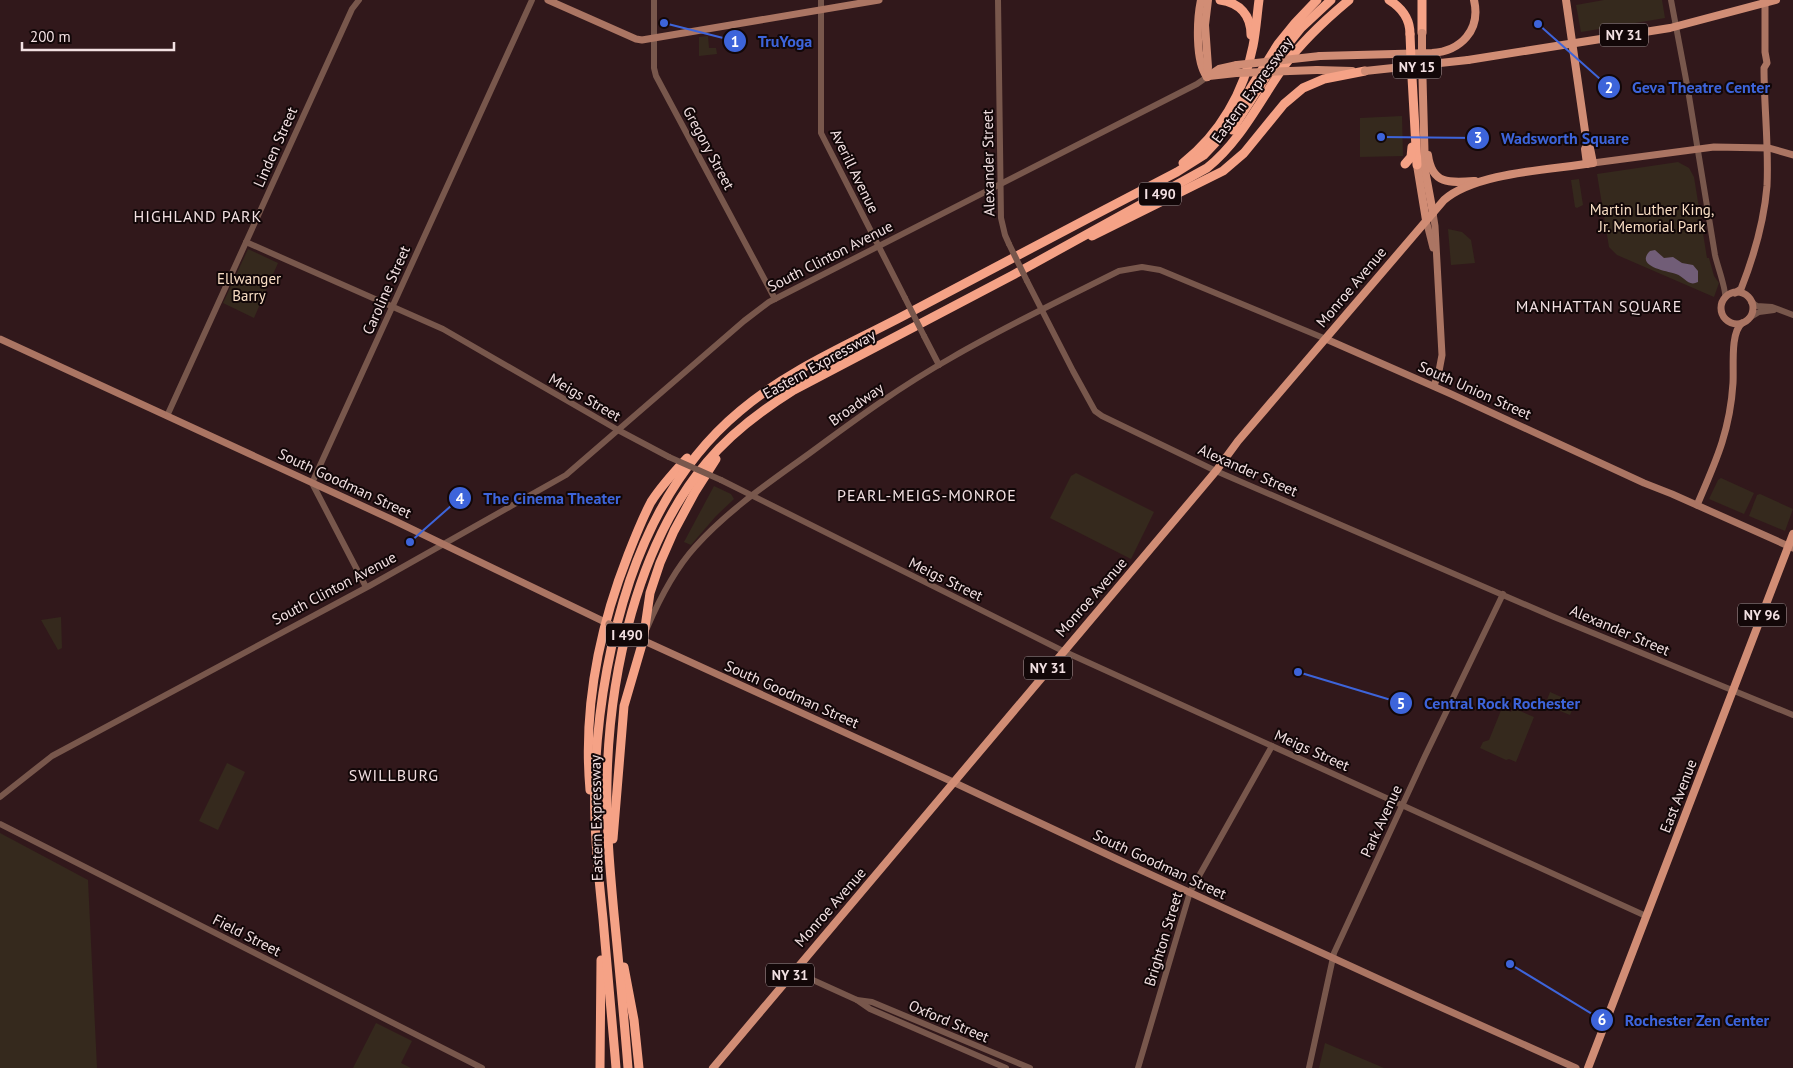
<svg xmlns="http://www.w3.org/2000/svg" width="1793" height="1068" font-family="'PT Sans',sans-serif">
	<rect width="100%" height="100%" fill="#31181b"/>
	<g fill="#35291d">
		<path d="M1604,0h58l3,18 -84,14 -5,-27z"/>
		<path d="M708,36l1,12h7l1,6 -18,2v-19z"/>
		<path d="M1402,116l1,40 -43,1v-39z"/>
		<path d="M1678,162l11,6 5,9 13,81h2l5,18 5,7 -5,14 -97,-42 -8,-8 -12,-73z"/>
		<path d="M1579,179l4,26 -6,3 -2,-1 -4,-27z"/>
		<path d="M1448,229l14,3 9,8 4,23 -24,2z"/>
		<path d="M248,249l30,14 -24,55 -31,-15z"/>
		<path d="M1076,473l78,39 -23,47 -81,-41 21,-42z"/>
		<path d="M1721,478l33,15 -10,21 -35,-15 9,-19z"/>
		<path d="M714,486l17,8 3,5 -18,17 -25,29 -7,-3z"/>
		<path d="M1760,494l33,15 -8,22 -36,-15 8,-21z"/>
		<path d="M61,617l1,31 -4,2 -17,-30z"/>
		<path d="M1550,692l25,11 -5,12 -25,-10z"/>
		<path d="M1502,708l9,4 2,-4 21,9 -18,45 -7,-3 -3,1 -26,-12 3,-6 6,-2z"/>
		<path d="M227,763l18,9 -27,58 -19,-9z"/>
		<path d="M0,833l88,47 9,188h-97z"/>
		<path d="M376,1023l36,18 -11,22 10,5h-58z"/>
		<path d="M1325,1043l59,25h-65z"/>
	</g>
	<path fill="#715d77" d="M1655,250l9,8 9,-1 9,6 11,2 5,6v11c-10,5 -13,-5 -22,-8 -8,-3 -42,-7 -26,-23z"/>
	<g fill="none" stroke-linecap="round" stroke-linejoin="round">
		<g stroke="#78574c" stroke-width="6">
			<path d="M654,0v68l2,8 119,223"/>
			<path d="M821,0v133l84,165"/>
			<path d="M998,0l3,218 4,17 4,9"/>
			<path d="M1671,0l17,90 27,165c2,10 12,36 10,43"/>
			<path d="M246,242l197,87 175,101 51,27"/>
			<path d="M1027,281l46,90 22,40 7,5 114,55 338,146 239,98"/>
			<path d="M1751,302l6,4 15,1 21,8"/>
			<path d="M1749,318l10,-6 15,-2"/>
			<path d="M924,336l15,29"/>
			<path d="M167,416l185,-407 7,-9"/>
			<path d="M721,480l342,171 583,265"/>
			<path d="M366,587l-54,-104 220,-483"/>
			<path d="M647,628c12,-28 28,-59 48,-81 33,-37 75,-65 115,-94 46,-34 91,-67 141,-95 55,-32 112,-59 168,-87l23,-4 18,3 166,69"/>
			<path d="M0,797l52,-41 319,-171 195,-110 178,-154 25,-19 428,-218 10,-7"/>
			<path d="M0,824l482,244"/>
			<path d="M793,971l64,29 15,2 158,66"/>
			<path d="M857,1000l13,9 136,59"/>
			<path d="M1138,1068l52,-176 82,-146"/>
			<path d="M1309,1068l25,-115 91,-197 78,-162"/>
		</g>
		<g stroke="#ab7563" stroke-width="7">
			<path d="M548,0l88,39 6,1 237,-40"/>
			<path d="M1593,163l121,-16 55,1 24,7"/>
			<path d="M1433,213l2,13 7,129 -3,16 -5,15"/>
			<path d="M1426,220l7,28"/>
			<circle cx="1737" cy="308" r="16"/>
			<path d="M1735,293l6,-4c13,-33 23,-67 26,-103 2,-39 -3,-79 -3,-118l3,-5 -2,-11v-52"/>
			<path d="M0,339l393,181 216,104"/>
			<path d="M1326,339l125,55 193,89 28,11 121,54"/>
			<path d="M1697,505c19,-44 33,-74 36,-122 1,-16 -3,-50 9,-60"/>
			<path d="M640,639l313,143 166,78 299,137 158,71"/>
		</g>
		<g stroke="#d18d75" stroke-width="8">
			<path d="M1201,0c-4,19 -6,61 6,77"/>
			<path d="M1566,0l21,145 -2,4 2,15"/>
			<path d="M1320,56l112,-3c29,-2 49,-23 42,-53"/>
			<path d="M1422,60l3,110 8,43"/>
			<path d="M1468,60l202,-32 106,-28"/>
			<path d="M1317,70l35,1"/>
			<path d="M1209,76l27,-3"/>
			<path d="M1207,77l1,-10 -3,-42 3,-25"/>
			<path d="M1207,77l12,-8 18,-4"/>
			<path d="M1428,155c4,30 22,28 47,26"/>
			<path d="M1417,165l9,55"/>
			<path d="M713,1068l503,-597 22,-30 206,-241c32,-28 106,-30 149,-37l-3,-15 -3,-3"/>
			<path d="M1588,1068l205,-534"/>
		</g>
		<g stroke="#f5a286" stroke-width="9">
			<path d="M1220,0c20,3 31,15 31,35"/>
			<path d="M1389,0c13,8 21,19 21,34"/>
			<path d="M1422,0v33"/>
			<path d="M1411,60l6,105"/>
			<path d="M1232,130l49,-77 20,-25 30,-28"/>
			<path d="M1183,163c37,-29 61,-71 70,-117 3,-15 4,-31 6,-46"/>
			<path d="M1405,164l6,-7 1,-10"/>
			<path d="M1092,236l131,-65 21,-18 40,-49 19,-16 21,-9 41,-8"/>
			<path d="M590,790c-7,-80 9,-161 38,-235 7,-18 14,-36 23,-53 10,-16 23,-30 36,-44"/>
			<path d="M613,839l11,-133 19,-65 7,-48 10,-30 14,-32 21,-39 21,-33"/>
			<path d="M624,967l10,53 5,48"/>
			<path d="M600,1068l1,-108"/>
			<path d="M616,1068c-4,-50 -9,-100 -13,-149 -5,-48 -10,-96 -8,-144 3,-67 14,-132 35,-195 22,-64 57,-125 110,-169 48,-41 110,-67 165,-96 91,-48 181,-96 272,-143l27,-17 15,-16 59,-95 17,-21 22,-23"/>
			<path d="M628,1068c-4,-51 -9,-103 -14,-154 -4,-44 -8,-88 -7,-132 2,-107 30,-237 100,-320 24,-29 55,-52 87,-72l219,-115 194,-107c34,-27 53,-68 78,-103 18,-25 40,-45 64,-65"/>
		</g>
		<g stroke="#78574c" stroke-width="6">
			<path d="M1009,244l18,37"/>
			<path d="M905,298l19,38"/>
			<path d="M669,457l52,23"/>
		</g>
		<path stroke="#ab7563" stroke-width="7" d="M609,624l26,13"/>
		<g stroke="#d18d75" stroke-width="8">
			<path d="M1422,33v27"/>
			<path d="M1237,65l83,-9"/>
			<path d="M1365,71l103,-11"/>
			<path d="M1236,73l81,-3"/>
		</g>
		<path stroke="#f5a286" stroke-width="9" d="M1410,34l1,26"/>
	</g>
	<g text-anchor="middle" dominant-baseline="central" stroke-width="4" stroke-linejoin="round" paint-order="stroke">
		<g fill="#120708" stroke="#af9fa1" stroke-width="1">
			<rect x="1600" y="23.5" width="48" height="23" rx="4"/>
			<rect x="1393" y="55.5" width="48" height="23" rx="4"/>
			<rect x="1139" y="182.5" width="42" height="23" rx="4"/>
			<rect x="1738" y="603.5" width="48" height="23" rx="4"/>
			<rect x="606" y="623.5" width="42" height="23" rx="4"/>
			<rect x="1024" y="656.5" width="48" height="23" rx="4"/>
			<rect x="766" y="963.5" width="48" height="23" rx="4"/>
		</g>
		<g font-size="14" font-weight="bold" fill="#f2e0e2">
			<text x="1624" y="35">NY 31</text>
			<text x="1417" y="67">NY 15</text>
			<text x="1160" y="194">I 490</text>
			<text x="1762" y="615">NY 96</text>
			<text x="627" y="635">I 490</text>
			<text x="1048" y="668">NY 31</text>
			<text x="790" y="975">NY 31</text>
		</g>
		<g font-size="15" fill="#f2e0e2" stroke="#120708">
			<text transform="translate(1252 90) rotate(-54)">Eastern Expressway</text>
			<text transform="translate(275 147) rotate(-66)">Linden Street</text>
			<text transform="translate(709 148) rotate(62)">Gregory Street</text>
			<text transform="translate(988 163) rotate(-91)">Alexander Street</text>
			<text transform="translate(855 171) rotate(64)">Averill Avenue</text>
			<text transform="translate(830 256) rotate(-27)">South Clinton Avenue</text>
			<text transform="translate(1351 287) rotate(-50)">Monroe Avenue</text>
			<text transform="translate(386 290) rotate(-66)">Caroline Street</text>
			<text transform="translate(819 364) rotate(-29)">Eastern Expressway</text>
			<text transform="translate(1475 390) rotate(24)">South Union Street</text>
			<text transform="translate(585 397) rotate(30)">Meigs Street</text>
			<text transform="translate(856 404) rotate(-35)">Broadway</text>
			<text transform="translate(1248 470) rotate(24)">Alexander Street</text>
			<text transform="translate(345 483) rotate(25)">South Goodman Street</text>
			<text transform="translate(946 579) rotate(26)">Meigs Street</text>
			<text transform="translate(334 588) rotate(-28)">South Clinton Avenue</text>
			<text transform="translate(1091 597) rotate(-49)">Monroe Avenue</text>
			<text transform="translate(1620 630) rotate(23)">Alexander Street</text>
			<text transform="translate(792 694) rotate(24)">South Goodman Street</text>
			<text transform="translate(1312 750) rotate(24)">Meigs Street</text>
			<text transform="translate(1678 796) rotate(-69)">East Avenue</text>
			<text transform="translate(596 818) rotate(-91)">Eastern Expressway</text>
			<text transform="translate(1381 821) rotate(-65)">Park Avenue</text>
			<text transform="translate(1160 864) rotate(25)">South Goodman Street</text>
			<text transform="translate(830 907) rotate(-49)">Monroe Avenue</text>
			<text transform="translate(247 935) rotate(27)">Field Street</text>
			<text transform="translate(1163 939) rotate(-73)">Brighton Street</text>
			<text transform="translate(949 1021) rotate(23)">Oxford Street</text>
		</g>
		<g font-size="15" fill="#f9dec4" stroke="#120708">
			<text x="1652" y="209">Martin Luther King,<tspan x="1652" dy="17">Jr. Memorial Park</tspan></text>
			<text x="249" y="278">Ellwanger<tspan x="249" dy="17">Barry</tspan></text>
		</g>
		<g font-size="16" letter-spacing="1" fill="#f2e0e2" stroke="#120708">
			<text x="198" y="216">HIGHLAND PARK</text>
			<text x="1599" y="306">MANHATTAN SQUARE</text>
			<text x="927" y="495">PEARL-MEIGS-MONROE</text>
			<text x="394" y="775">SWILLBURG</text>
		</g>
	</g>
	<path fill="none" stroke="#3d64da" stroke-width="2" d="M664 23L735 41M1538 24L1609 87M1381 137L1478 138M410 542L460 498M1298 672L1401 703M1510 964L1602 1020"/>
	<g fill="#3d64da" stroke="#120708" stroke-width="2">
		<circle cx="664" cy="23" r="5"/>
		<circle cx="1538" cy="24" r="5"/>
		<circle cx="1381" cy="137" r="5"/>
		<circle cx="410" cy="542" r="5"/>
		<circle cx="1298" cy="672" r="5"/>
		<circle cx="1510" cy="964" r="5"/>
		<circle cx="735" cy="41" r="12"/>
		<circle cx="1609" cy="87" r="12"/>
		<circle cx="1478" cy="138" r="12"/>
		<circle cx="460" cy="498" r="12"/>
		<circle cx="1401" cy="703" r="12"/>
		<circle cx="1602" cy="1020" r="12"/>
	</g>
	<g font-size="15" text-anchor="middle" font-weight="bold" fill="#fff">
		<text x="735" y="47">1</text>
		<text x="1609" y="93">2</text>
		<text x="1478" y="143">3</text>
		<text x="460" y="504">4</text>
		<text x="1401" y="709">5</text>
		<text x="1602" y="1025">6</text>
	</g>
	<g font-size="16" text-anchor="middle" font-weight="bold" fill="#3d64da" stroke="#120708" stroke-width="4" stroke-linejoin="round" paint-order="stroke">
		<text x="785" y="47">TruYoga</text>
		<text x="1701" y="93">Geva Theatre Center</text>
		<text x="1565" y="144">Wadsworth Square</text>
		<text x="552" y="504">The Cinema Theater</text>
		<text x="1502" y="709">Central Rock Rochester</text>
		<text x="1697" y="1026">Rochester Zen Center</text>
	</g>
	<path d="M22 42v8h152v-8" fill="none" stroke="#f2e0e2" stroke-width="2.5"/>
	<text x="30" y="42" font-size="15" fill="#f2e0e2" stroke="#120708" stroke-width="4" paint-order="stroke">200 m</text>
</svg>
